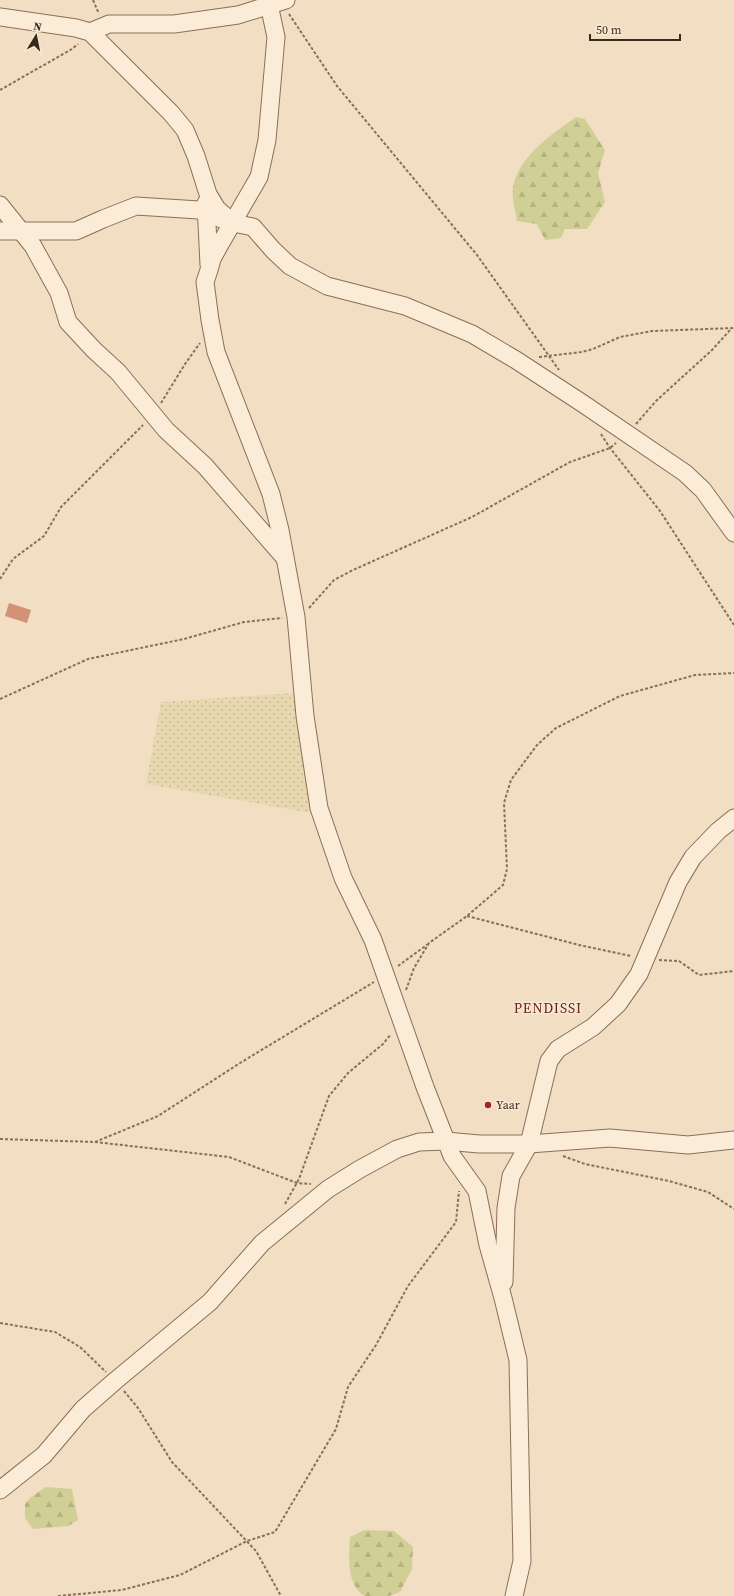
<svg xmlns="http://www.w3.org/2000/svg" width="734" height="1596" font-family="'Source Serif 4',serif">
	<defs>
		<pattern id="farmland-dots" width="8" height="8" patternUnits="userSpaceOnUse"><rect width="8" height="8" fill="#e7d8b0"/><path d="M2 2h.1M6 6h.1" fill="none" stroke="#c7b997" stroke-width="1.8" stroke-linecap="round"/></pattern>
		<pattern id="forest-firs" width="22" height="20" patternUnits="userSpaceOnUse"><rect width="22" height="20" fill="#d0d096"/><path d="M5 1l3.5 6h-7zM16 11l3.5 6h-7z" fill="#b4b381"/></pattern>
	</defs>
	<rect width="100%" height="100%" fill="#f1dec3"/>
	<path fill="url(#farmland-dots)" d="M293,693l18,120 -165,-29 15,-82z"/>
	<g fill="url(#forest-firs)">
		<path d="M576,117l9,2 20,31 -7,23 7,29 -18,27h-22l-4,9 -16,2 -8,-16 -20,-3c-1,-10 -6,-24 -4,-34 7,-32 38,-52 63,-70z"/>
		<path d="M46,1487l26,2 6,31 -10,6 -35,3 -8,-11v-14l6,-7z"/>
		<path d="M364,1530l30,1 19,16 -1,22 -12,23 -11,4h-24c-19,-10 -16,-41 -15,-59z"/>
	</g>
	<path fill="#d29277" d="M9,603l22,7 -4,13 -22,-7z"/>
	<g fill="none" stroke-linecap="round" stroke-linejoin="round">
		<g stroke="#8d6e58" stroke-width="19">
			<g id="minor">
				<path d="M268,0l8,37 -9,103 -8,37 -40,69 -7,13 -3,11 -4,12 5,38 6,32 55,142 9,36 16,87 9,99 14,92 24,70 30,62 52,147 27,69 25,35 11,54 15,53 15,62 4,201 -8,35"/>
				<path d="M0,17l76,11 14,4 81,81 14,17 11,26 12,38 9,15 16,14 20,4 20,23 17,16 37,20 78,20 67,28 44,26 66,43 103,70 18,17 31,43"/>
				<path d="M90,32l19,-8h65l64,-9 48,-15"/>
				<path d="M206,203l3,62"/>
				<path d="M0,205l33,41 26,47 9,29 26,28 24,22 48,58 39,36 79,91"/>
				<path d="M0,231h76l27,-12 33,-13 63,4 28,11"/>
				<path d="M504,1282l2,-74 5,-32 18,-32 20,-83 9,-12 35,-22 25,-23 21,-30 39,-92 15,-25 25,-26 16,-13"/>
				<path d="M0,1490l44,-35 39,-46 32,-28 95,-79 52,-59 66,-54 32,-20 37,-20 22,-7 27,-1 33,3h50l81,-6 78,7 46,-5"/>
			</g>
		</g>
		<g stroke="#8d6e58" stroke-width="2" stroke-dasharray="3 2" stroke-linecap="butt">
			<path d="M93,0l6,14"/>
			<path d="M289,14l48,72 140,169 82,115"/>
			<path d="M0,90l72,-41 6,-5"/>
			<path d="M539,357l43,-5 11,-3 27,-12 32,-6 82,-3"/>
			<path d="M161,403l24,-39 15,-21"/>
			<path d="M636,424l20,-23 56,-51 19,-21"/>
			<path d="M601,434l9,14 50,63 74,114"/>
			<path d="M0,579l13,-20 31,-23 17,-29 82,-82"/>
			<path d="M309,608l25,-28 19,-10 119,-53 98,-55 40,-14 6,-5"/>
			<path d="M0,699l88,-40 96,-20 60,-17 38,-4"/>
			<path d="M467,916l112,29 52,11"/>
			<path d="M659,960l20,1 20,14 35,-4"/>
			<path d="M398,966l30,-22"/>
			<path d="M406,990l8,-22 15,-25 38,-27 36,-31 4,-16 -3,-66 7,-23 26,-35 19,-17 64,-32 75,-21 39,-2"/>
			<path d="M0,1139l95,3 134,15 68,26 14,1"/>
			<path d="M95,1142l63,-26 82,-53 134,-81"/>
			<path d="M563,1156l22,8 84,17 39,11 26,17"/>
			<path d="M285,1204l14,-25 30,-83 19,-23 35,-29 8,-10"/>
			<path d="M0,1323l55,9 25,15 26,25"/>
			<path d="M124,1391l14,17 34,54 84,89 25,45"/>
			<path d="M58,1596l64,-6 58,-15 67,-34 28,-9 61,-103 12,-42 28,-42 32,-59 48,-64 3,-31"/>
		</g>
		<use href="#minor" stroke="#fbecd8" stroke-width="17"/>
	</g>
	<circle fill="#a12434" stroke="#f8e9d4" stroke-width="1.5" cx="488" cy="1105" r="4"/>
	<g text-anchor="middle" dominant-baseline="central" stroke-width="3" stroke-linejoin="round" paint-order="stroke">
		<g font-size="12" fill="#3c291e" stroke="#f8e9d4" text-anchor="start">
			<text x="496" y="1105">Yaar</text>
		</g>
		<g font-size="14" letter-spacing="1" fill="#6c211a" stroke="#f8e9d4">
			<text x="548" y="1008">PENDISSI</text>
		</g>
	</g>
	<g transform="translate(36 36) rotate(10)" stroke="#f8e9d4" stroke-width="3" paint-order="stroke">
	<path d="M0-3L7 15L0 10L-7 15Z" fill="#3c291e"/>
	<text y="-6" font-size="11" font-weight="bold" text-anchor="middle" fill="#3c291e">N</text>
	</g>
	<path d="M590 34v6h90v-6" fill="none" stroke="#3c291e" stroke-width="2"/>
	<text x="596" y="34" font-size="12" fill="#3c291e" stroke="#f8e9d4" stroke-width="3" paint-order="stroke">50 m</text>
</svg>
